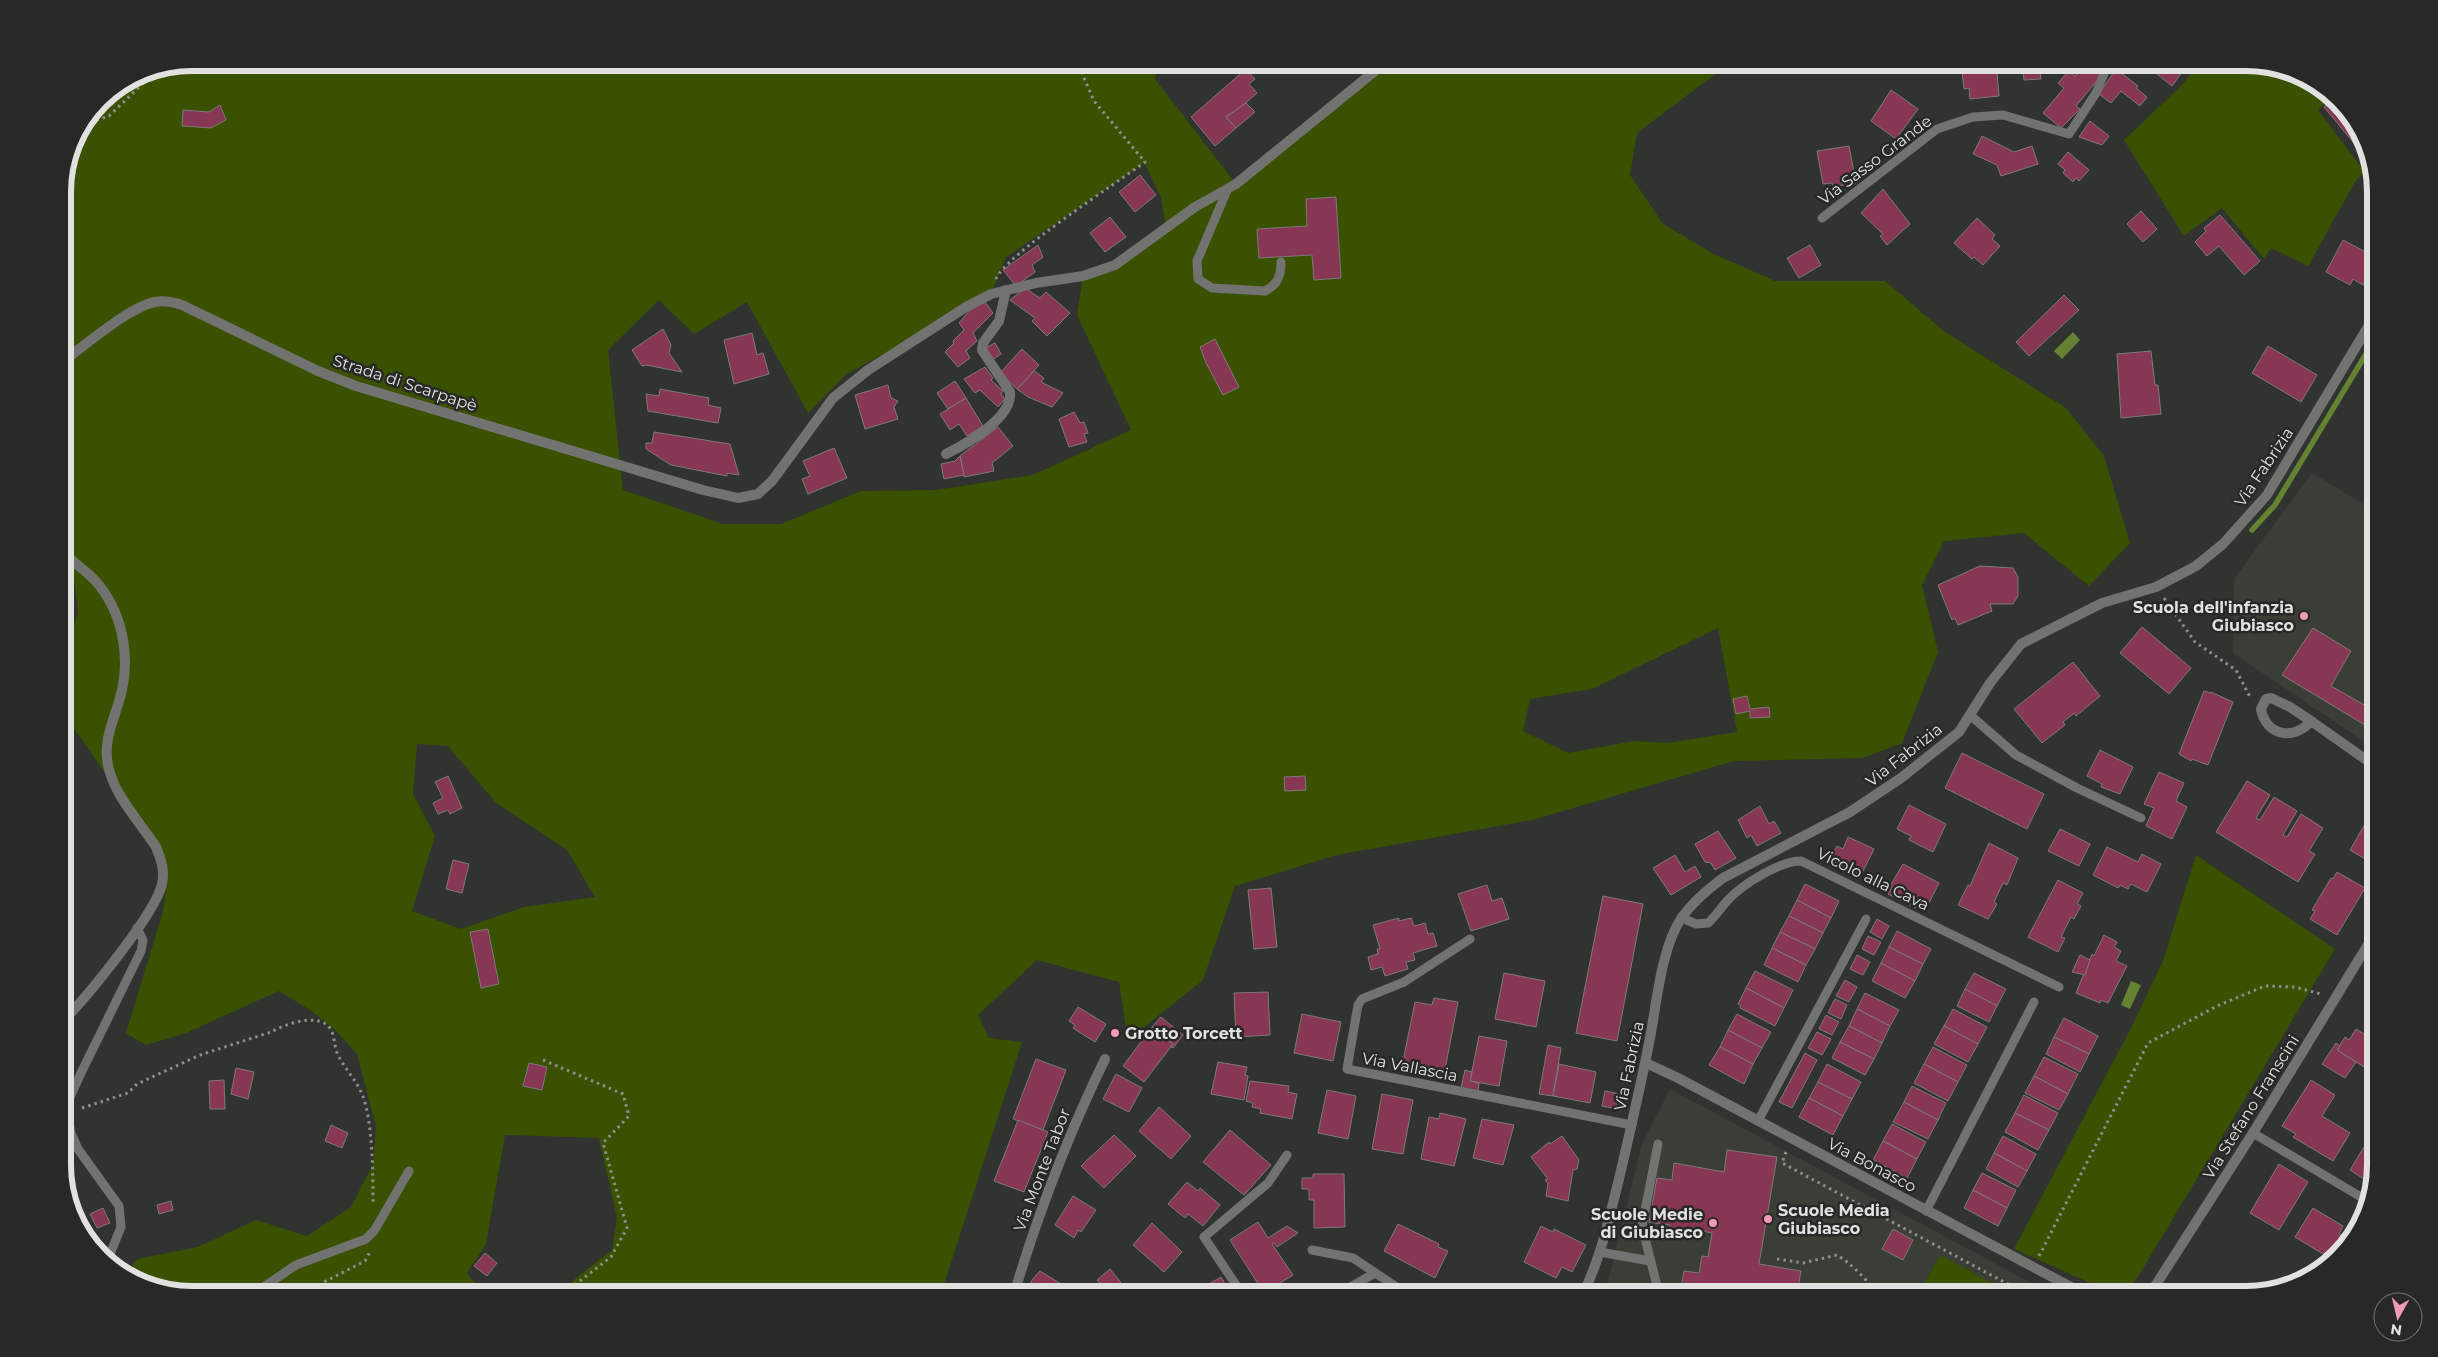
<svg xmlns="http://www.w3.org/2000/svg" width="2438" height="1357" font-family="Montserrat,sans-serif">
	<rect width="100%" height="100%" fill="#313330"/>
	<g fill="#3b3e36">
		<path d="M2312,473l63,38v238l-142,-96 1,-74z"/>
		<path d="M1670,1089l382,205h-447l37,-150z"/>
	</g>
	<g fill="#395100" fill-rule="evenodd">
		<path d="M193,62l966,1 -4,16 81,105 150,-121h344l-93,70 -7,42 33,49 51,30 61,27h110l60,51 121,76 38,48 26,87 -41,43 -65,-53 -80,8 -22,44 16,67 -36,91 -39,15 -129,3 -202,59 -195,35 -102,31 -32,94 -75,60 -9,-58 -82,-22 -59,55 11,23 33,4 -81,252h-385l56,-44 5,-32 -18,-80 -94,-3 -19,109 -19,29 16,21h-290l-67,-19 11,-16 61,-12 58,-27 51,16 44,-29 22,-43 3,-38 -19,-72 -24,-26 -23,-18 -31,-19 -93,42 -40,12 -20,-12 37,-122 5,-36 -45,-76 -57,-82 -3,-14v-42l15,-49 -5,-43 -10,-2v-383l13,-49 25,-35 42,-28zM1144,163l17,34 5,30 -71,46 -12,3 -6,39 54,115 -98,45 -97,15 -75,1 -80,33h-58l-100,-34 -15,-140 51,-50 35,34 53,-32 61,111 39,-39 144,-80 15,-37zM1718,628l19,104 -70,11 -33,-2 -66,12 -45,-22 7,-32 62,-10zM417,744l31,2 48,57 71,47 28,47 -71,10 -63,22 -49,-18 23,-75 -22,-42z"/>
		<path d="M2199,63h46l65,17 21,19 -13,11 46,61 -9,11 -47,84 -37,-18 -7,11 -42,-51 -38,28 -60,-96 58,-55z"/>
		<path d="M2196,855l139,94 -196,326 -11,14 -13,5 -101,-45 116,-219 33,-69z"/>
		<path d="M1940,1255l73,39 -94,-1z"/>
	</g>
	<g fill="#648231">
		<path d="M2073,332l7,8 -18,19 -8,-8z"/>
		<path d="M2131,981l10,4 -11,24 -9,-4z"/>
	</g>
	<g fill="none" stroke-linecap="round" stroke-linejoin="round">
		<path stroke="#648231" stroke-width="5.5" d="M2252,530l23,-25 100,-166"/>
	</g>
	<g fill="#873754" stroke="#7d797a">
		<path d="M1909,62h16l-4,8z"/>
		<path d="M1961,62h35l3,34 -29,3 -1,-11 -5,1z"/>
		<path d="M2015,62h39v9l-14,1 1,7 -17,1 -1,-8h-7z"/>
		<path d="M2089,62h6l10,9 -29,35 4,3 -19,19 -18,-15 21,-25 -6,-5 11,-12 6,5z"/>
		<path d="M2142,62h31l10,9 -11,15z"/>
		<path d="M1246,69l9,10 -6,5 8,9 -23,20 -1,-1 -7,5 10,11 -21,18 -24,-29z"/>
		<path d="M2116,69l22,17 -2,2 11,9 -7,9 -19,-15 -10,12 -12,-9z"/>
		<path d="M1891,90l27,19 -22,30 -25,-18z"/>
		<path d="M2332,101l22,20 13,38 -43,-52z"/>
		<path d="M1246,103l9,9 -19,16 -10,-11z"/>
		<path d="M220,105l6,15 -15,8 -29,-2 1,-16 26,2z"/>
		<path d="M2090,121l19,15 -7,9 -23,-8z"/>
		<path d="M1982,136l32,16 18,-6 6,18 -37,12 -4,-11 -24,-11z"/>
		<path d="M1849,146l7,37 -23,4 -1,-4 -9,1 -6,-33z"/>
		<path d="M2068,152l21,18 -10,11 -3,-3 -3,4 -10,-9 2,-3 -7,-6z"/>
		<path d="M1140,175l16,20 -21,17 -16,-20z"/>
		<path d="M1883,189l27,35 -23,21 -7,-9 3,-2 -22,-21z"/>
		<path d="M1336,197l5,81 -27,2 -2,-25 -53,3 -2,-29 50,-3 -1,-27z"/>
		<path d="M2141,211l16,18 -14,13 -16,-18z"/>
		<path d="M2220,215l40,46 -16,14 -25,-29 -12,10 -12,-14 11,-11 -2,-3z"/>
		<path d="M1110,217l16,20 -21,15 -15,-19z"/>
		<path d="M1977,218l18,17 -3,4 8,7 -17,19 -9,-8 -2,2 -18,-16z"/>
		<path d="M2343,240l32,17v5l-12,23 -10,-6 -3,6 -24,-13z"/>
		<path d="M1038,245l5,12 -11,8 3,7 -19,14 -13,-16z"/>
		<path d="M1810,245l11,20 -22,13 -12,-20z"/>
		<path d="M1025,288l15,10 6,-6 24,21 -23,23 -15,-15 3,-3 -25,-18z"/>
		<path d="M2064,295l15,15 -50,46 -13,-14z"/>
		<path d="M985,302l8,11 -20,20 4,8 -11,10 4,7 -12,9 -13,-15 9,-9 -1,-2 11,-11 -5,-7 12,-14z"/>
		<path d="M663,329l8,16 -2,8 13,19 -36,-7 -4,1 -10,-16z"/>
		<path d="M752,333l5,22 6,-2 6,21 -35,10 -10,-44z"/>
		<path d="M1215,339l24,48 -16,8 -17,-32 -6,-16z"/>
		<path d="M995,343l6,11 -9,6 -7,-12z"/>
		<path d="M2268,346l49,29 -16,27 -49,-29z"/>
		<path d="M1022,349l17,16 -22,24 -17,-16z"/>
		<path d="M2151,351l4,34h3l3,29 -40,4 -4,-64z"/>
		<path d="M985,367l8,11 -2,2 12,11 -2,3 4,5 -7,8 -18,-17 -5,3 -11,-14z"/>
		<path d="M1034,371l10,7 -3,4 22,11 -11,14 -24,-10 -11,-8z"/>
		<path d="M955,381l11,17 -18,11 -11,-16z"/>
		<path d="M888,385l3,13 7,3 -4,6 4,12 -33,10 -10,-34z"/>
		<path d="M660,389l49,9 -1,7 13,3 -3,15 -70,-12 -2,-17 13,2z"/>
		<path d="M966,398l17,28 -16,10 -8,-12 -9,6 -10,-16z"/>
		<path d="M1074,412l6,11 4,-1 4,11 -4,1 3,8 -18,5 -10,-28z"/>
		<path d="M998,427l15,19 -21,17 2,8 -30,6 -4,-21z"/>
		<path d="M654,432l76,12 9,31 -12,-2v3l-56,-11 -25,-16v-6h6z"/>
		<path d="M834,448l13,30 -39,16 -6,-15 8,-3 -7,-15z"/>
		<path d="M960,456l4,19 -20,4 -3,-15 14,-3z"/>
		<path d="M1980,566l33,2 5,9v19l-5,8h-23l2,7 -34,14 -3,-7 -3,2 -14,-35z"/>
		<path d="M2142,627l49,41 -22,26 -49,-41z"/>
		<path d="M2313,628l38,23 -20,35 44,25v20l-93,-56z"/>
		<path d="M2073,662l27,34 -24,20 -2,-3 -11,9 2,3 -23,18 -28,-34z"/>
		<path d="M2204,691l7,2v-1l22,10 -25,63 -16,-6 -1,2 -12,-7z"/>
		<path d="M1747,696l3,13 19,-2 1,10 -20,1v-7l-14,3 -3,-15z"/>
		<path d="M2100,750l33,17 -13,27 -19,-7 1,-3 -15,-8z"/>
		<path d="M1962,753l82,41 -17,35 -82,-41z"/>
		<path d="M2159,772l25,11 -8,18 11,6 -15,32 -26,-13 8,-18 -10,-4z"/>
		<path d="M448,776l14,32 -12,6 -2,-4 -10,4 -5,-11 10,-5 -8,-16z"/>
		<path d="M1305,776l1,14 -21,1 -1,-14z"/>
		<path d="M2247,781l23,14 -14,23 4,2 14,-23 23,14 -14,24 4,2 14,-23 22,14 -14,23 6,3 -17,28 -82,-50z"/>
		<path d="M1909,805l37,19 -13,28 -24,-12 2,-4 -14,-7z"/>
		<path d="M1760,806l9,18 5,-3 7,12 -24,13 -6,-11 -4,3 -9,-18z"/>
		<path d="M2375,807v58l-25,-15z"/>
		<path d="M2060,829l30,15 -11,22 -31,-15z"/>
		<path d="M1718,831l18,27 -21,12 -4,-7 -6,-1 -10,-18z"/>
		<path d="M1848,837l26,12 -14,28 -26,-13 2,-2 -6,-3 7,-13 6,3z"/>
		<path d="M1989,843l29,15 -11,27 -4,-2 -9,19 3,2 -9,15 -30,-14 10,-20 2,1z"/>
		<path d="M2107,847l31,15 4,-8 19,10 -14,28 -16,-8 -3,5 -8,-4 -2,3 -25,-13z"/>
		<path d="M1675,855l10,17 10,-6 6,11 -30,18 -18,-27z"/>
		<path d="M453,860l16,4 -7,29 -16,-4z"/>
		<path d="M1903,864l36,19 -11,22 -8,-4 -4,7 -28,-14 4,-7 -2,-1z"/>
		<path d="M2337,872l28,16 -28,47 -27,-16 5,-8 -3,-1 19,-32 2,1z"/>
		<path d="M2058,880l25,13 -6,11 4,2 -7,13 -3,-2 -10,20 4,1 -7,14 -30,-15z"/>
		<path d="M1805,884l34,17 -8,17 -34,-18z"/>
		<path d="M1487,885l5,16 10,-3 7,21 -38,12 -13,-37z"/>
		<path d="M1271,888l6,59 -23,2 -6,-59z"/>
		<path d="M1603,896l40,8 -26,137 -41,-8z"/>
		<path d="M1797,900l34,18 -8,15 -34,-17z"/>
		<path d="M1789,916l34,17 -8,16 -35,-17z"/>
		<path d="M1399,918v3l12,-3 3,8 11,-3 3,11 5,-1 4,13 -24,7 2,7 -9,2 2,7 -23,7 -3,-9 -11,3 -3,-13 10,-3 -1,-5h3l-7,-24z"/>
		<path d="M1877,919l12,7 -7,13 -12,-7z"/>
		<path d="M488,929l11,55 -18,4 -11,-56z"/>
		<path d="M1897,931l34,18 -8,15 -34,-17z"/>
		<path d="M1780,932l35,17 -9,16 -34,-17z"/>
		<path d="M2104,935l13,7 -3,5 7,4 -5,10 11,5 -19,37 -7,-3 -1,3 -24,-10 16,-39 2,2z"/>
		<path d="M1868,936l13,6 -7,13 -12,-6z"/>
		<path d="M1889,947l34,17 -8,17 -34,-18z"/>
		<path d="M1772,948l34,17 -8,17 -34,-17z"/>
		<path d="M1857,955l13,7 -7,13 -13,-6z"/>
		<path d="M2080,955l10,5 -5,15 -13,-3z"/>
		<path d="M1881,963l34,18 -10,17 -33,-17z"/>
		<path d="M1755,971l38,19 -9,18 -38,-20z"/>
		<path d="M1504,973l41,8 -9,46 -41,-8z"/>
		<path d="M1974,973l32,16 -9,17 -32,-17z"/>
		<path d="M1845,980l12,7 -8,15 -13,-6z"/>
		<path d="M1746,988l38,20 -9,18 -35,-18 1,-2 -3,-2z"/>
		<path d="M1965,989l32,17 -8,16 -32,-16z"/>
		<path d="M1268,992l2,43 -34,2 -2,-44z"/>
		<path d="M1865,993l34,17 -9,16 -33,-17z"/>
		<path d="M1434,998l24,4 -14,72 -42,-8 13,-64 17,3z"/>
		<path d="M1835,999l12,6 -6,14 -13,-6z"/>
		<path d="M1078,1007l28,17 -11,18 -22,-14 2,-3 -6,-4z"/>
		<path d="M1857,1009l33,17 -8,17 -33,-17z"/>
		<path d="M1953,1009l34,18 -9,17 -34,-18z"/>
		<path d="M1302,1014l39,8 -8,39 -39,-8z"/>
		<path d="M1737,1014l34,18 -9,16 -34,-18z"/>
		<path d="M1826,1015l13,7 -7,13 -13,-6z"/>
		<path d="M1161,1017l22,18 -10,13 -2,-1 2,-3 -21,-17z"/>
		<path d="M2064,1018l34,18 -9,18 -35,-17z"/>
		<path d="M1849,1026l33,17 -8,16 -34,-17z"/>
		<path d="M1944,1026l34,18 -10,18 -34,-18z"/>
		<path d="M1152,1027l21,17 -29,38 -21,-16z"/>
		<path d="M2356,1029l19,12v13l-9,14 -29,-18 8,-13 4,3z"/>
		<path d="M1728,1030l34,18 -9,16 -33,-17z"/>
		<path d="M1817,1032l14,7 -9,16 -14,-7z"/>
		<path d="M1479,1036l28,5 -8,45 -29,-5z"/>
		<path d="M2054,1037l35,17 -9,18 -34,-18z"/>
		<path d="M1840,1042l34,17 -9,16 -33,-17z"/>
		<path d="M2336,1043l4,3 -3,4 19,12 -11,16 -23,-14z"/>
		<path d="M1548,1045l13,3 -8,48 -14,-2z"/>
		<path d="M1720,1047l33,17 -9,20 -35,-19z"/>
		<path d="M1933,1047l34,18 -9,17 -34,-18z"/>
		<path d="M1805,1053l12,7 -25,48 -13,-6z"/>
		<path d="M2044,1057l34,17 -10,20 -34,-18z"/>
		<path d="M1036,1059l30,11 -23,60 -30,-11z"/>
		<path d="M1218,1062l29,5 -2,8 3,1 -4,24 -33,-6z"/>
		<path d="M529,1063l18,4 -5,23 -19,-4z"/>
		<path d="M1559,1064l37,8 -6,31 -37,-7z"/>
		<path d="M1827,1064l34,18 -9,17 -34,-17z"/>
		<path d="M1924,1064l34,18 -10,19 -34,-18z"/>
		<path d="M236,1068l18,4 -6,27 -17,-5z"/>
		<path d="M1465,1070l7,2 -2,9 9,2 -1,8 -17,-3z"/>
		<path d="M1116,1074l26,14 -13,24 -26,-13z"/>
		<path d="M2034,1076l34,18 -9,16 -34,-17z"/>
		<path d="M224,1080l1,29h-15l-1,-28z"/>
		<path d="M2311,1080l24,15 -13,21 28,17 -17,28 -40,-24 3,-3 -14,-8z"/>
		<path d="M1250,1081l39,5 -1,6 9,2 -5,25 -32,-6 1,-4 -9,-2 1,-4 -7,-2z"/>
		<path d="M1818,1082l34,17 -9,17 -34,-18z"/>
		<path d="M1912,1086l34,17 -8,17 -34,-18z"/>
		<path d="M1327,1090l29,6 -8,43 -30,-6z"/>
		<path d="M1605,1091l20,4 -3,15 -20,-4z"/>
		<path d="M1382,1094l31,6 -10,54 -31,-5z"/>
		<path d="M2024,1095l34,18 -9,17 -34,-17z"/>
		<path d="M1809,1098l34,18 -10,19 -34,-18z"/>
		<path d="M1904,1102l34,18 -10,19 -35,-17z"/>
		<path d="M1159,1107l32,29 -20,23 -32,-28z"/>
		<path d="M1440,1113l26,6 -12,47 -33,-7 8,-42 10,2z"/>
		<path d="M2015,1113l34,17 -11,20 -33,-18z"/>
		<path d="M1482,1119l32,6 -11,40 -30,-7z"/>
		<path d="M1018,1120l30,12 -24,60 -30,-11z"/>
		<path d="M1892,1124l34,18 -9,17 -34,-18z"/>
		<path d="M331,1125l17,8 -6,15 -17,-7z"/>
		<path d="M1230,1130l41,35 -27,30 -41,-33z"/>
		<path d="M1114,1135l22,21 -32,32 -23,-22z"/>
		<path d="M1562,1136l17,24 -2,9 -4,1 -5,31 -22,-5 2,-12 -3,-4 3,-1 -17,-22 18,-15 1,2z"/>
		<path d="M2003,1136l33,18 -9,17 -33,-18z"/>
		<path d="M1883,1141l34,18 -10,19 -34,-18z"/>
		<path d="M2364,1147l11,7 -5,29 -20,-13z"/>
		<path d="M1727,1150l50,7 -18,107 42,7 -4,23h-117l4,-23 15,2 3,-17 6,1 4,-24 -19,-4 -1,7 -23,-4 1,-7 -21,-3 8,-44 15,2 2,-17 50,9z"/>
		<path d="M1994,1153l33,18 -9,16 -32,-18z"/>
		<path d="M2279,1164l29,18 -29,48 -29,-17z"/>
		<path d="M1982,1173l34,17 -9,18 -34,-18z"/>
		<path d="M1313,1174h31l1,53 -31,1v-28h-5v-11h-7v-11h11z"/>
		<path d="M1187,1182l11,9 2,-3 20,17 -17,21 -15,-12 -3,4 -17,-14z"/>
		<path d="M1973,1190l34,18 -9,18 -34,-18z"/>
		<path d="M1073,1196l23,14 -15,22 -3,-2 -4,8 -19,-13z"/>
		<path d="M171,1201l2,9 -14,4 -2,-9z"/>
		<path d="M103,1208l7,15 -13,5 -7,-14z"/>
		<path d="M2313,1208l30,18 -4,8 3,2 -14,21 -33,-20z"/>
		<path d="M1258,1222l10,16 19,-12 11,7 -21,14 -3,-4 -2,1 21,31 -29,18 -34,-53z"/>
		<path d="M1152,1223l30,29 -18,20 -31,-27z"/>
		<path d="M1398,1224l41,20 -1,3 10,4 -13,27 -51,-27z"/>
		<path d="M1541,1226l12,6 1,-3 32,16 -14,27 -10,-5 -6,11 -32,-16z"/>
		<path d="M1893,1229l20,11 -10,20 -21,-11z"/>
		<path d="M485,1253l12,10 -10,13 -13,-10z"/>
		<path d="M1110,1269l12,15 -12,10 -13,-14z"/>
		<path d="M1040,1271l29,18 -2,5h-34l-5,-2 4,-12z"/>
		<path d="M1221,1277l10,17h-32l-2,-3z"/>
	</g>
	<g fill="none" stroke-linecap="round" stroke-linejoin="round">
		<g stroke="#8d8e8c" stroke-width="3" stroke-dasharray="2.5 4" stroke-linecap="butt">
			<path d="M84,124l25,-8 48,-46"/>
			<path d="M996,279c8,-23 122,-97 149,-117l-51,-61 -17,-39"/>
			<path d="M2164,598l31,44 41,28 15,29"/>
			<path d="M543,1060l80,34 6,22 -26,27 24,85 -16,29 -48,37"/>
			<path d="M82,1108l46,-15 9,-9 63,-29 71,-23c14,-8 50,-21 60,-2 4,7 3,17 7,25 7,14 18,25 24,39 11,27 11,81 11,110"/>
			<path d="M1786,1152l-4,11 237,127 -2,4"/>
			<path d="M2039,1256l109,-213 71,-38 46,-19 30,1 26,7"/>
			<path d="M1777,1259l26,4 34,-8c12,7 33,26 38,39"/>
			<path d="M320,1294l4,-12 41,-21 5,-9"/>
		</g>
		<g stroke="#727271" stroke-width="9">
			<path d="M1228,188l-31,73 1,18 14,9 53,3c13,-7 16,-15 16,-29"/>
			<path d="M1822,218l115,-89 36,-12 30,-2 66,19 27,-41 13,-31"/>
			<path d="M1970,715l46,40 61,33 64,30"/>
			<path d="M1682,918l14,6 12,-1c8,-7 13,-16 21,-24 14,-15 51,-38 72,-38l258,126"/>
			<path d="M1470,939l-66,43 -42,17 -4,6 -11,64 285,56"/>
			<path d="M1758,1121l108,-202"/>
			<path d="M2253,1133l113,67"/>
			<path d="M1658,1144l-16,82 17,68"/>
			<path d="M1926,1211l108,-209"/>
			<path d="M1312,1250l41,8 54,36"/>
			<path d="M1600,1252l50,9"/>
			<path d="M108,1259l13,-32 -2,-21 -41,-57 -7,-16 -4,-21 3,-15 11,-24 60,-122 2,-11 -6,-12"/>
			<path d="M253,1294l43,-29 70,-26 8,-8 35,-60"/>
			<path d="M1242,1294l-38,-57 64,-54 19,-28"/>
			<path d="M1338,1294l37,-21"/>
			<path d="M1632,1294v-2"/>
		</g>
		<g stroke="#727271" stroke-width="10">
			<path d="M63,361c23,-16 66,-54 92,-59 9,-2 18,0 27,3l136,66 38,15 347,104 35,8 20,-4 14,-13 61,-83 35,-28 98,-63 25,-13 45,-11 47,-7 32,-11 80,-58 41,-23 150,-122"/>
			<path d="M946,454c20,-10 67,-36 64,-62l-28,-42 1,-7 16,-22 7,-31"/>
			<path d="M63,552c11,12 26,20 36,33 26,33 32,78 20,116 -6,21 -16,41 -11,64 5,29 32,57 48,82 5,12 9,24 6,37 -6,29 -76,114 -99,137"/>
			<path d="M2271,698l19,9 21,14c-17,20 -45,15 -50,-12l5,-10z"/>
			<path d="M2311,721l64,45"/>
			<path d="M1646,1063l32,15 406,216"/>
			<path d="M1014,1294c24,-80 54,-159 91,-235"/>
			<path d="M1583,1294c18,-37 26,-75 36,-115 11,-47 22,-94 31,-141 7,-36 11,-90 32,-121 11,-15 26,-28 41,-39l127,-66 51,-34 58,-46 31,-49 31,-39 81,-41 54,-16 40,-21 27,-22 44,-49 108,-180"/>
			<path d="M2150,1294l103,-161 122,-200"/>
		</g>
	</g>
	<g fill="#f09ab4" stroke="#282926" stroke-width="2">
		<circle cx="2304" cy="616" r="5"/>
		<circle cx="1115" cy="1033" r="5"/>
		<circle cx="1768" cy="1219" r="5"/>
		<circle cx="1713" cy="1223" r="5"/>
	</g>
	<g text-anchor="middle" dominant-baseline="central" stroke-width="5" stroke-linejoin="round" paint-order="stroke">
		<g font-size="16" fill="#e1e2e0" stroke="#282926">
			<text transform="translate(1875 160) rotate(-37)">Via Sasso Grande</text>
			<text transform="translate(405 383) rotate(18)">Strada di Scarpapè</text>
			<text transform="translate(2264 467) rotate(-56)">Via Fabrizia</text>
			<text transform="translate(1904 755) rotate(-38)">Via Fabrizia</text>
			<text transform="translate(1873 879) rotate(26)">Vicolo alla Cava</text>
			<text transform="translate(1629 1066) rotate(-78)">Via Fabrizia</text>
			<text transform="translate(1410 1067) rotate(11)">Via Vallascia</text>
			<text transform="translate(2251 1107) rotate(-58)">Via Stefano Franscini</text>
			<text transform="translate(1872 1165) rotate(28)">Via Bonasco</text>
			<text transform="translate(1042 1170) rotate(-69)">Via Monte Tabor</text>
		</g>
		<g font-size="16" font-weight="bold" fill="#e1e2e0" stroke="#282926" text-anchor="end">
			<text x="2294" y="607">Scuola dell'infanzia<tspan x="2294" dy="18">Giubiasco</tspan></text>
			<text x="1125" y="1033" text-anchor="start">Grotto Torcett</text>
			<text x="1778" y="1210" text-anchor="start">Scuole Media<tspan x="1778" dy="18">Giubiasco</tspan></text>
			<text x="1703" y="1214">Scuole Medie<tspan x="1703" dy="18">di Giubiasco</tspan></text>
		</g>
	</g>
	<path d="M0 0H2438V1357H0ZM192 71H2246A121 121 0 0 1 2367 192V1165A121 121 0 0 1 2246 1286H192A121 121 0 0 1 71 1165V192A121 121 0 0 1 192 71Z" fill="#282926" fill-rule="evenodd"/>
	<path fill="none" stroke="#e1e2e0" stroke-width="6" d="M192 71H2246A121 121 0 0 1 2367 192V1165A121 121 0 0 1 2246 1286H192A121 121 0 0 1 71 1165V192A121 121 0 0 1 192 71Z"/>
	<g transform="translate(2398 1317) rotate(188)"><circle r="24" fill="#282926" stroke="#727370"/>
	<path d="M0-4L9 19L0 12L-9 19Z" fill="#f09ab4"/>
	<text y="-8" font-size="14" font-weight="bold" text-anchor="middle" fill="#e1e2e0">N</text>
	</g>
</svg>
